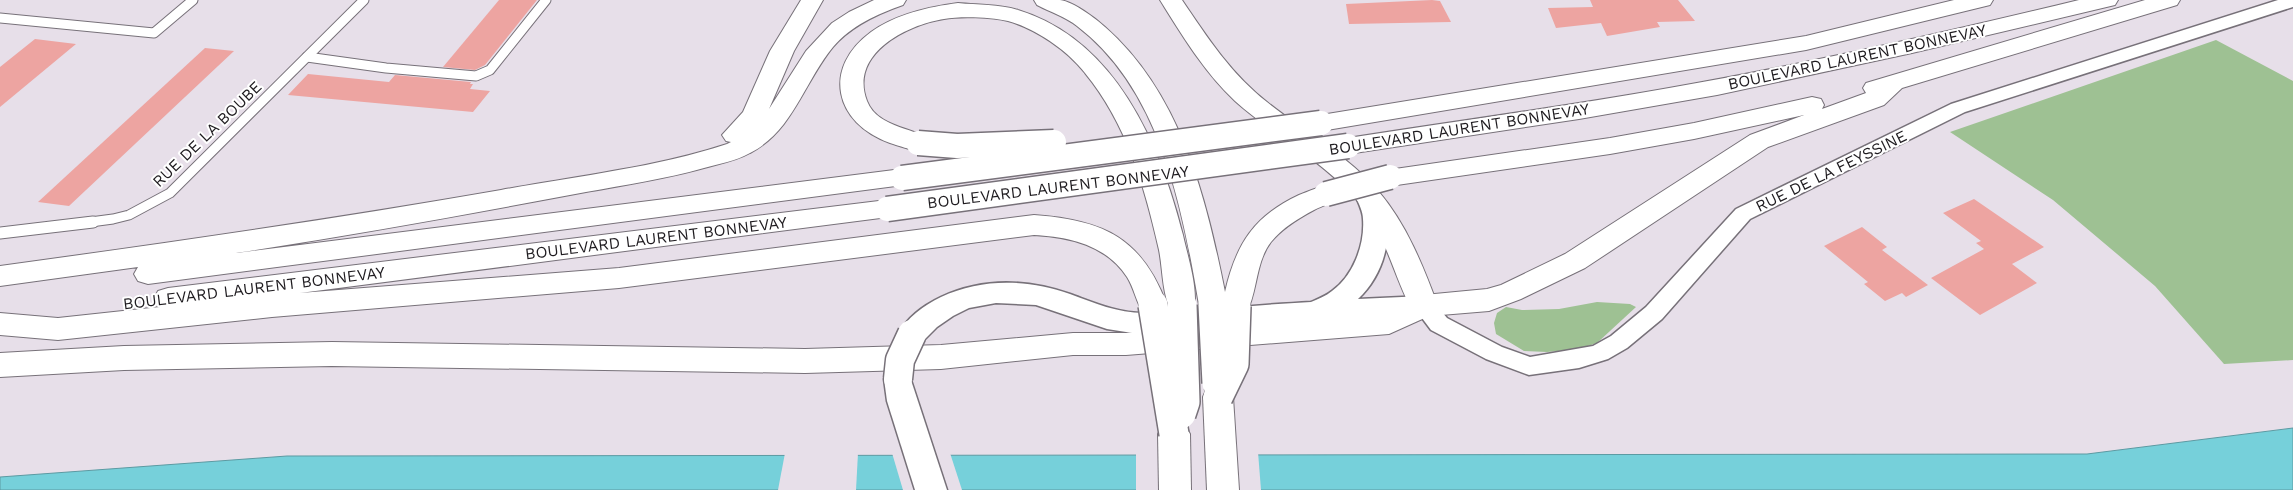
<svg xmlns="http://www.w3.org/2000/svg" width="2293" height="490" font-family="'Work Sans',sans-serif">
	<rect width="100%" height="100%" fill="#e7dfe9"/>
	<g fill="#9ec193">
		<path d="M2216,40l77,41v279l-69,4 -69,-78 -102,-86 -103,-68z"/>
		<path d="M1597,302l33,2 6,3 -39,36 -18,6 -32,3 -23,-1 -28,-17 -2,-11 3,-10 9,-6 16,3 37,-1z"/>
	</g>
	<path fill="#76d0da" stroke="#5c9aa2" d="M2293,428v62h-2293v-13l287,-21 1800,-2z"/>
	<g fill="#e7dfe9">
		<path d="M1136,452h122l3,38h-125z"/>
		<path d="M785,453h73l-2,37h-78z"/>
		<path d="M892,453h58l12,37h-59z"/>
	</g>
	<g fill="#eda4a1">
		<path d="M499,0h38l-52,65 -10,5 -32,-3z"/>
		<path d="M1432,0l8,1 11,21 -102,2 -3,-20z"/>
		<path d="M1590,0h88l17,21 -38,1 3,5 -53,9 -6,-13 -45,5 -8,-20 45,-1z"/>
		<path d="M35,39l41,5 -76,63v-40z"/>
		<path d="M205,48l29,3 -165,155 -31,-4z"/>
		<path d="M308,74l81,8 6,-7 76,7 -1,2h3l-3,5 20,2 -17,21 -185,-17z"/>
		<path d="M1974,199l70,48 -32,17 25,19 -57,32 -49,-37 53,-29 -8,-6 5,-2 -38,-28z"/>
		<path d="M1862,227l25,20 -5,3 46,35 -22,12 -4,-4 -17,8 -21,-17 4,-2 -44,-36z"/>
	</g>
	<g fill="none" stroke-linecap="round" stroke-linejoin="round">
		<g stroke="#777179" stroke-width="11">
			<g id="service-far1">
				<path d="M0,18l154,15 39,-33"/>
				<path d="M307,57l79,11 90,8 14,-6 56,-70"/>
				<path d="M83,223l30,-4 16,-4 41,-22 194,-193"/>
			</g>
		</g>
		<g stroke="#777179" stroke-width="13">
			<path id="service" d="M0,233l93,-11"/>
		</g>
		<g stroke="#777179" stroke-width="3">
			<path id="minor" d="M2278,0h15v7l-328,105 -215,107 -88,100 -35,29 -19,11 -29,9 -50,7 -43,-16 -55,-29 -18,-24 3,-6 8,-2 8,2 15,18 55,29 28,10 63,-11 18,-10 35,-29 90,-98 215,-105z"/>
		</g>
		<g stroke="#777179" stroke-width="3">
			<g id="tertiary">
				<path d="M1369,188l9,3c20,34 8,82 -20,108l66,-3 10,3 4,7 -4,7 -10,3 -106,6 -173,13 -38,-6 -71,-24 -40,-2 -27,5 -16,8 -16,11 -15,15 -10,3 -10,-3 -4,-8c9,-16 26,-29 43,-37 41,-19 86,-18 129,-3 25,9 47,19 74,19 18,1 38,-2 57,-3 36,-3 73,-6 110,-8 7,-3 15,-6 21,-11 21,-15 33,-46 31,-72 0,-7 -4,-15 -7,-22l4,-6z"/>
				<path d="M898,368l10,3 39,119h-32l-28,-89 -3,-22 4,-8z"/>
			</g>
		</g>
		<g stroke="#777179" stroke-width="2">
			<path id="secondary" d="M1160,0h22c25,37 49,74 85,102 37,30 81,53 112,90 28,33 44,74 59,114l-4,8 -10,3 -10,-3c-20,-36 -27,-77 -53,-109 -35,-43 -86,-68 -126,-104 -31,-29 -53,-66 -75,-101z"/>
		</g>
		<g stroke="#777179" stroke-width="2">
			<g id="trunk">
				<path d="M801,0h22l-29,51 -25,58 37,-58 26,-28 17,-11 25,-12h32l-3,5c-26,9 -52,21 -70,42 -29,35 -40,84 -83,106 -14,8 -31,11 -46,15 -39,11 -79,17 -118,24 -117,22 -233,43 -350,61l666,-84 9,3 4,6 -4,6 -763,100 -10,-3 -4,-7 4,-7 -138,19v-20c168,-23 335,-47 501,-76 75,-14 153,-22 226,-46l4,-2 -5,-1 -4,-6 21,-23 27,-61z"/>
				<path d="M1034,0c8,0 18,0 26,0 14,2 35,18 45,27 76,67 101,170 120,265 11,-48 29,-76 74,-97 13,-5 23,-11 36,-7l4,6c-5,9 -15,11 -25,16 -15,8 -32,18 -43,32 -16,21 -13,49 -25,72l-10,3 -10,-3 -2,-3 -11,5 -10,-3 -4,-8c-17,-98 -38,-215 -122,-279 -11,-9 -27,-14 -40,-21z"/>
				<path d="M1954,0h39l-3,5 -184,45 -485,81 -9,-2 -3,-6 3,-6 9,-2 485,-79z"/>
				<path d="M2079,0h39l-3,5 -203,48 -195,42 -138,24 -231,35 -9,-2 -4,-6 4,-6 9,-2c107,-17 215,-31 321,-50 138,-24 274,-55 410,-88z"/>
				<path d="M2145,0h35l-3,5 -275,83 -18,17 -116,42 -183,121 -64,31 -32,12 -60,5 -40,18 -263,21h-53l-132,14 -136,4 -473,-7 -208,4 -124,7v-24l124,-7 208,-4 473,7 136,-4 132,-12h53l259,-21 39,-17 63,-6 14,-4 64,-31 185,-119 54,-20 -110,24 -84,15 -220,32 -9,-3 -4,-6 4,-6 229,-33 84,-15 118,-26 9,2 3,6 -2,4 44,-16 -3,-5 3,-5z"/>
				<path d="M958,3c19,2 42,1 60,7 98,30 142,134 165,225 4,19 18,62 9,78l-10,3 -10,-3c-10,-18 -9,-43 -13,-63 -14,-62 -32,-126 -74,-177 -18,-23 -49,-44 -77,-52 -17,-4 -48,-5 -64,-2 -38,6 -95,35 -77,82 11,29 54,26 64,42l-4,6c-13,3 -24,-2 -37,-6 -56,-20 -68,-75 -19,-111 25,-18 57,-25 87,-29z"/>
				<path d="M887,200l9,2 4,7 -4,7 -596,77 319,-25 415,-53c70,5 108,23 133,90l-4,8 -10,3 -10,-3c-7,-12 -9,-25 -16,-36 -21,-32 -57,-40 -93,-42l-415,53 -347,29 -214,23 -58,-5v-22l58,5 102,-11 -6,-8 4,-8 10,-3z"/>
			</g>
		</g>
		<g stroke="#777179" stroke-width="2">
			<g id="motorway">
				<path d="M1218,385l11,3 4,9 6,93h-32l-4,-93 4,-9z"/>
				<path d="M1174,421l11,4 5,9 1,56h-32l-1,-56 5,-9z"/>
			</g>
		</g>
		<use href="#service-far1" stroke="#fff" stroke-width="9"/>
		<use href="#service" stroke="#fff" stroke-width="11"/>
		<use href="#minor" fill="#fff" fill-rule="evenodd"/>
		<use href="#tertiary" fill="#fff" fill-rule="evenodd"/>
		<use href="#secondary" fill="#fff" fill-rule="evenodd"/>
		<use href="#trunk" fill="#fff" fill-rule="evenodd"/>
		<use href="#motorway" fill="#fff" fill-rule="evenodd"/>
		<g stroke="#777179" stroke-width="31" stroke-linecap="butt">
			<path id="tertiary-bridge" d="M898,379l2,-19 12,-26"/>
		</g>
		<g stroke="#777179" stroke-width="27" stroke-linecap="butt">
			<g id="trunk-bridge-far1">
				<path d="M918,143l39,3 97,-4"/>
				<path d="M902,178l419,-55"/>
				<path d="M1326,194l64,-17"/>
				<path d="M887,209l461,-63"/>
			</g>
		</g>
		<g stroke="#777179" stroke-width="32" stroke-linecap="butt">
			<g id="trunk-bridge">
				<path d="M1153,305l21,129"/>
				<path d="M1213,305l4,78"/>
				<path d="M1218,397l16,-33 2,-58"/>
				<path d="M1181,414l4,-12 -3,-97"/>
			</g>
		</g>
		<use href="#tertiary-bridge" stroke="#fff" stroke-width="28"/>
		<use href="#trunk-bridge-far1" stroke="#fff" stroke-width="24"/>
		<use href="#trunk-bridge" stroke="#fff" stroke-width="29"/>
	</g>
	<g text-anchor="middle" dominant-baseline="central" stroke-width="4" stroke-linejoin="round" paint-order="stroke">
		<g font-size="16" fill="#1e1b1f" stroke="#fff">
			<text transform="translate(1857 57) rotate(-12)">BOULEVARD LAURENT BONNEVAY</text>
			<text transform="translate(1459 129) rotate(-9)">BOULEVARD LAURENT BONNEVAY</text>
			<text transform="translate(207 134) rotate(-44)">RUE DE LA BOUBE</text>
			<text transform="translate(1831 171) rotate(-26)">RUE DE LA FEYSSINE</text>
			<text transform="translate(1058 187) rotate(-7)">BOULEVARD LAURENT BONNEVAY</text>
			<text transform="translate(656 238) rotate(-7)">BOULEVARD LAURENT BONNEVAY</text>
			<text transform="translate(254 288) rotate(-7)">BOULEVARD LAURENT BONNEVAY</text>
		</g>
	</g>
</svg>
